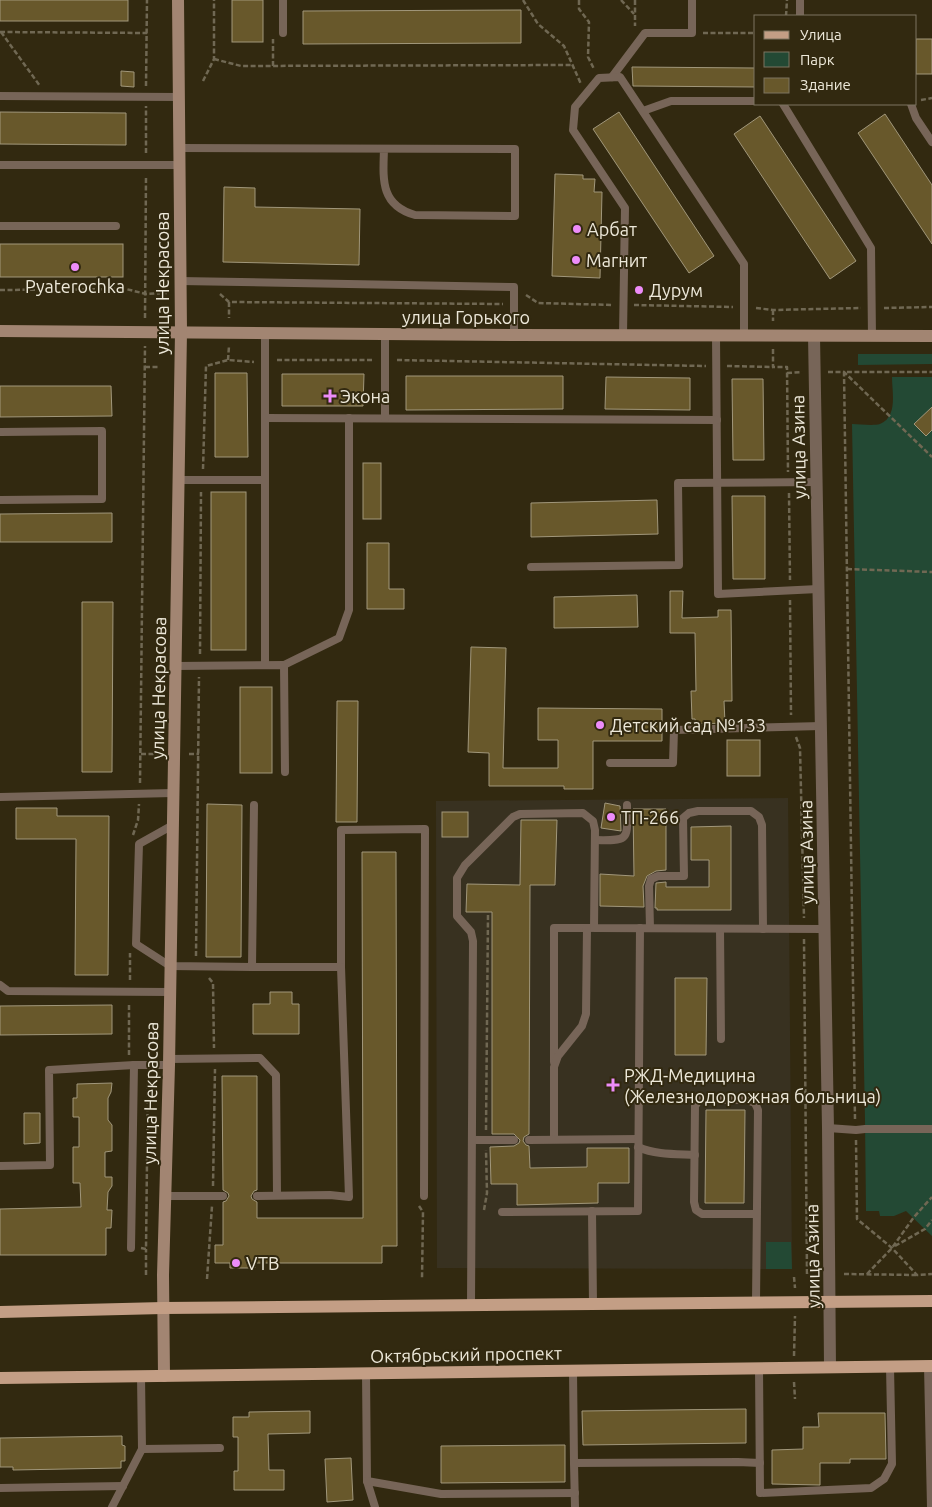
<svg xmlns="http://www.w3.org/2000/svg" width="932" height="1507" font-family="Ubuntu,sans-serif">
	<rect width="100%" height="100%" fill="#322910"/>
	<path fill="#383120" d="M788,798l4,471 -355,-1 -1,-467z"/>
	<g fill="#234934">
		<path d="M858,354h74v10l-74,1z"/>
		<path d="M892,377h40v859l-26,-25 -12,5h-14l-1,-5h-13l-1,-90 -13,-697c8,0 21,2 28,0 18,-7 12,-32 12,-47z"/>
		<path d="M766,1242h25l1,27h-26z"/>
	</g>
	<g fill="#68582b" stroke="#a1977b">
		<rect x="0" y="0" width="128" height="21"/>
		<rect x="232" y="0" width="31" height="42"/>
		<path d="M521,10v33l-218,1v-33z"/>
		<rect x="916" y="39" width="16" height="35"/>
		<path d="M632,67l124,1v19l-123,-1z"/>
		<path d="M121,71l13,1v15l-13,-1z"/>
		<path d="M0,112l126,1v32l-126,-1z"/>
		<path d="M619,112l95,144 -25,17 -96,-144z"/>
		<path d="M885,114l47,71v59l-74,-111z"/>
		<path d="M760,116l96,145 -26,18 -96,-145z"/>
		<path d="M555,174l28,1v4h12l-1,13h8l-2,86 -48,-2z"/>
		<path d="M224,187l31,1v19l105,2 -1,56 -136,-3z"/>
		<rect x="0" y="244" width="123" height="33"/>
		<path d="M215,373h32l1,84h-33z"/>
		<path d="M282,374h82l-1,32h-81z"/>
		<path d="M406,376h157v33l-157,1z"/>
		<path d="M606,377l84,1v32l-85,-1z"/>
		<path d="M732,379h31l1,81h-31z"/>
		<path d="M0,386h111l1,30 -112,1z"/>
		<path d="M932,407v23l-6,6 -12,-12z"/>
		<rect x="363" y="463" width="18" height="56"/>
		<rect x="211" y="492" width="35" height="158"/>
		<path d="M732,496h33v83h-32z"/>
		<path d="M657,500l1,34 -127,3v-34z"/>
		<path d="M112,513v29h-112v-28z"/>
		<path d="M367,543h22v46h15v20h-37z"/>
		<path d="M670,591h13l-1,27 36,-1v-7h13l1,91h-8l1,22 -29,1 -1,-5h-3l-1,-28h5l-1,-58h-25z"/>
		<path d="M637,595l1,32 -84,1v-31z"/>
		<path d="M82,602h31l-1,170h-30z"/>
		<path d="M471,647l35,1 -3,120h55v-28h-20v-32l124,1v32h-69v48h-29v-3h-75v-33l-21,-1z"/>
		<rect x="240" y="687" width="32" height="86"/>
		<path d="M337,701h21l-1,121h-21z"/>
		<rect x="727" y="740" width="33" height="36"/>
		<path d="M605,803l15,3 1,25 -20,-3z"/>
		<path d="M207,804l35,1 -1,152h-35z"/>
		<path d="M16,808h41v8h52l-1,159h-33l1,-136h-60z"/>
		<path d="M633,809h33v61l-10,1 -9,5 -4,10 1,21 -44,-1v-32l34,2z"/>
		<rect x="442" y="812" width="26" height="25"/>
		<path d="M521,820h36l-2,65h-25l-1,249 -5,3 -1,4 3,4 3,1 1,22 57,-1v-19h42v35h-31v20l-81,2v-21h-26l-1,-37 24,-1 5,-3 1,-3 -6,-6h-22v-222h-26l1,-28 53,1z"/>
		<path d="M731,826v84h-74v-2h-2l1,-25 10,-1v5h43v-27h-18v-33z"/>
		<path d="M362,852h34l1,394h-15v17h-127v5h-25v-5h-15v-18h8v-43l3,-1 3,-5 -1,-3 -5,-3 -1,-114h35v114l-3,1 -3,5 1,3 5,3v16h106z"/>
		<path d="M675,978h32l-1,77h-31z"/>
		<path d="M270,992h22v12h7v30h-46v-30h17z"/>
		<path d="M112,1005v29l-112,1v-29z"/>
		<path d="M112,1083l-1,9 -3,6v22l4,5v26l-7,1v25h7v9l-4,6 -1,18h5l-1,18h-5v27h-106v-46l81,-2 -1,-24h-7v-36h6v-30h-6v-19h4v-14z"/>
		<path d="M706,1110h39l-1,93h-39z"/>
		<path d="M24,1113h16v30l-16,1z"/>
		<path d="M746,1409v34l-163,2 -1,-34z"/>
		<path d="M310,1411v22l-42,1 1,36h15v20h-50v-19h4v-34h-5v-20h16v-5z"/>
		<path d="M818,1413h67l1,46h-36v4h-30v22l-48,-1v-34l31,-1v-22h16z"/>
		<path d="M122,1436v9l3,1v15h-4v7l-108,2v-3h-13v-29z"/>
		<path d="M565,1445v37l-124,1v-37z"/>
		<path d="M351,1458l2,42 -26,2 -2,-43z"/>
	</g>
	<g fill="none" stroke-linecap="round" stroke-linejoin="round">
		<g stroke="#706853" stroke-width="2.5" stroke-dasharray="5 2.5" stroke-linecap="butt">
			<path d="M523,0l15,24 26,22 17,38"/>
			<path d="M579,0v9l10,13 -1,35 6,12"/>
			<path d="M621,0l13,14"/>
			<path d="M635,0v26"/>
			<path d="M786,16l1,-16"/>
			<path d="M0,32l147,1"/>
			<path d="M1,32l39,54"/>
			<path d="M703,33h53"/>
			<path d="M214,59l27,7 332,-1"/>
			<path d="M273,66v-27"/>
			<path d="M203,81l11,-22v-59"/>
			<path d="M146,86l1,-86"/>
			<path d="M921,100l11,-2"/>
			<path d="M146,153v-47"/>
			<path d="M0,290l126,-1 20,5 21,-1"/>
			<path d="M220,294l9,8 274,2"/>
			<path d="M526,295l12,8 75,2"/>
			<path d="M229,302v16"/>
			<path d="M634,305l99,2"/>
			<path d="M756,308l17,2 88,-2"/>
			<path d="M884,308l48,-1"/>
			<path d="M773,310v11"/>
			<path d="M145,318l1,-142"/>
			<path d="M773,349v18h14l1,105"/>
			<path d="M228,360l1,-14"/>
			<path d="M277,360h97"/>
			<path d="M397,360l309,6"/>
			<path d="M727,366l46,1"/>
			<path d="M145,367h15"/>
			<path d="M828,372h16l88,85"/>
			<path d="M787,373l15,-1"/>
			<path d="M203,469l3,-103 22,-6 26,2"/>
			<path d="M789,493l1,87"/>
			<path d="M847,569l85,3"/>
			<path d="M790,600l1,115"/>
			<path d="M200,654l1,-162"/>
			<path d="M796,737l4,11 4,170"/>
			<path d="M141,754h14"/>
			<path d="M189,754h10"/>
			<path d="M140,783l5,-437"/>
			<path d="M133,835l5,-15 1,-16"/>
			<path d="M804,939l3,335"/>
			<path d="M196,956l3,-279"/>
			<path d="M209,978l4,5 1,65"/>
			<path d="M130,980v-27"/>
			<path d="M129,1055v-52"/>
			<path d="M855,1119l-11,-747h88"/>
			<path d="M486,1130l2,-215"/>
			<path d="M856,1140l1,79 35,29 25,27 15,-1"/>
			<path d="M213,1186l2,-117"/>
			<path d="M419,1206l4,6 -1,67"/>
			<path d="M484,1210l3,-17 -1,-43"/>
			<path d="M895,1246l30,-17 7,-9"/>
			<path d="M141,1248l5,1 2,-174"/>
			<path d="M844,1274l73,1"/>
			<path d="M867,1274l25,-26 22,-31 18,-20"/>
			<path d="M146,1275v-26"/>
			<path d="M794,1277l1,11"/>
			<path d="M207,1279l5,-73"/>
			<path d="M794,1356l1,-40"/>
			<path d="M794,1382l1,17"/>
		</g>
		<g stroke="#776558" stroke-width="8">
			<path d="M283,0v33"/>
			<path d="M800,0v16"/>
			<path d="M612,77l33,-44h47v-33"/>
			<path d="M0,96l179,1"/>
			<path d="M783,104l88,144 1,88"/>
			<path d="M911,104l5,14 16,24"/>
			<path d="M643,111l28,-10h85"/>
			<path d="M179,148l336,1v67l-100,-1c-35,-10 -32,-36 -31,-66"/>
			<path d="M0,165h179"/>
			<path d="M0,226h116"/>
			<path d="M180,281l334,6v48"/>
			<path d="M623,335l2,-127 -52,-78 2,-23 24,-29 21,-1 124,187v71"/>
			<path d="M716,335l2,259 100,-5"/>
			<path d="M265,418l452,2"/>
			<path d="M385,418v-84"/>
			<path d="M0,432l102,-1v68l-102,1"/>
			<path d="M179,480h86"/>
			<path d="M531,567l148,-2 -1,-82 138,-1"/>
			<path d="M265,665v-332"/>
			<path d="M284,665l55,-27 10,-28v-192"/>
			<path d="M176,666l108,-1 1,107"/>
			<path d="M610,763h63l1,-33 147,-4"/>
			<path d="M0,797l173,-4"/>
			<path d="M173,825l-34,19 -3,100 34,22 82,1 2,-162"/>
			<path d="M595,840c36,1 32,0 32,-35"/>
			<path d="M650,928l-1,-42 2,-7 7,-3h26l-1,-58 6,-5 9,-2h53l8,6 3,8 1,104"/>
			<path d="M720,929l1,110"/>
			<path d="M252,967h89v-137l84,-1 -1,367"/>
			<path d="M0,985l8,6 162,1"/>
			<path d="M169,1059l91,-1 16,17 1,120"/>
			<path d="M554,1062v-134h37"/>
			<path d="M828,1128l28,2 9,-1h67"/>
			<path d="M554,1139v-72l4,-11 24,-30 4,-12 1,-86"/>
			<path d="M472,1140h42"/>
			<path d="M529,1140l109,-1"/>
			<path d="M638,1147c18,8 37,7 57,8"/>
			<path d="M0,1166l50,-1 -1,-95 85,-5h35"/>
			<path d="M165,1196h58"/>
			<path d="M257,1196l73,-1 19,2 -8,-230"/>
			<path d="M592,1211l1,93"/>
			<path d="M502,1212l136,-1 2,-283"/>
			<path d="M131,1248l3,-183"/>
			<path d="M756,1302l2,-192 -3,-7 -8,-3h-48l-4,6 -1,96 2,8 6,4h55"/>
			<path d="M471,1305l2,-364 -2,-9 -14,-16v-38l8,-13 48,-48 7,-3 63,-1 10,8 2,9 -1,98 231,1"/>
			<path d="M928,1366l3,141"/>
			<path d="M759,1368l1,125 111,-5 13,-9 8,-15 -2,-97"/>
			<path d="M573,1370l1,93 164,-1 22,1"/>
			<path d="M366,1373l1,108 8,26"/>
			<path d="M142,1449l78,-1"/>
			<path d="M574,1463l1,44"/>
			<path d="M367,1481l74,13 134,-1"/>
			<path d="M0,1488l123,-2"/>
			<path d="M112,1507l30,-58 -1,-73"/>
		</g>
		<path stroke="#776558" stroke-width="12" d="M814,336l14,792 2,239"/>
		<g stroke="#a28572" stroke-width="12">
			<path d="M0,331l514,4 418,1"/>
			<path d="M164,1376l-1,-101 6,-210 12,-733 -3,-332"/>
		</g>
		<g stroke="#c39e85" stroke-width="12">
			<path d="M0,1312l163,-4 769,-7"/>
			<path d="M0,1378l932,-12"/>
		</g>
	</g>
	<g fill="#ed8cf9" stroke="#322910" stroke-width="2">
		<circle cx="577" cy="229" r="5"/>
		<circle cx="576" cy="260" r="5"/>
		<circle cx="75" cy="267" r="5"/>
		<circle cx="639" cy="290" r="5"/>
		<path d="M327.5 388.5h5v5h5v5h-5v5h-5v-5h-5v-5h5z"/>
		<circle cx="600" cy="725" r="5"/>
		<circle cx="611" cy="817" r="5"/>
		<path d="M610.5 1077.5h5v5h5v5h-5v5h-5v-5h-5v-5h5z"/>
		<circle cx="236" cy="1263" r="5"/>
	</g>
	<g text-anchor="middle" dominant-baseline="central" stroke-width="4" stroke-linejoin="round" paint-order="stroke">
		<g font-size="18" fill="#ede8d9" stroke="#322910" text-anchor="start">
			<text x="587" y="229">Арбат</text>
			<text x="586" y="260">Магнит</text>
			<text x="75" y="286" text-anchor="middle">Pyaterochka</text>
			<text x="649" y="290">Дурум</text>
			<text x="340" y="396">Экона</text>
			<text x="610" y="725">Детский сад №133</text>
			<text x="621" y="817">ТП-266</text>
			<text x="624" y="1075">РЖД-Медицина<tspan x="624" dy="21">(Железнодорожная больница)</tspan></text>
			<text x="246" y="1263">VTB</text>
		</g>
		<g font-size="18" fill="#ede8d9" stroke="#322910">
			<text transform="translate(162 283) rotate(-90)">улица Некрасова</text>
			<text x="466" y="317">улица Горького</text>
			<text transform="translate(798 447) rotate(-91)">улица Азина</text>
			<text transform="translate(158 688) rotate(-89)">улица Некрасова</text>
			<text transform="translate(806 852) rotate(-91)">улица Азина</text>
			<text transform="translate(150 1093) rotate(-89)">улица Некрасова</text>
			<text transform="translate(812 1256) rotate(-91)">улица Азина</text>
			<text transform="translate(466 1354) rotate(-1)">Октябрьский проспект</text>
		</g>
	</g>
	<rect x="754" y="15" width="162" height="90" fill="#322910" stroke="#7d7560"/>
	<rect x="764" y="31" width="25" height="8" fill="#c39e85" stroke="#7d7560"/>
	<text x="800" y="40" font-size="15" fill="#ede8d9">Улица</text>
	<rect x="764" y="52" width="25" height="15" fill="#234934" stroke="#7d7560"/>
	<text x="800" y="65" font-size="15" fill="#ede8d9">Парк</text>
	<rect x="764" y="78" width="25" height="15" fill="#68582b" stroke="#7d7560"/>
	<text x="800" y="90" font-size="15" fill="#ede8d9">Здание</text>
</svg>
